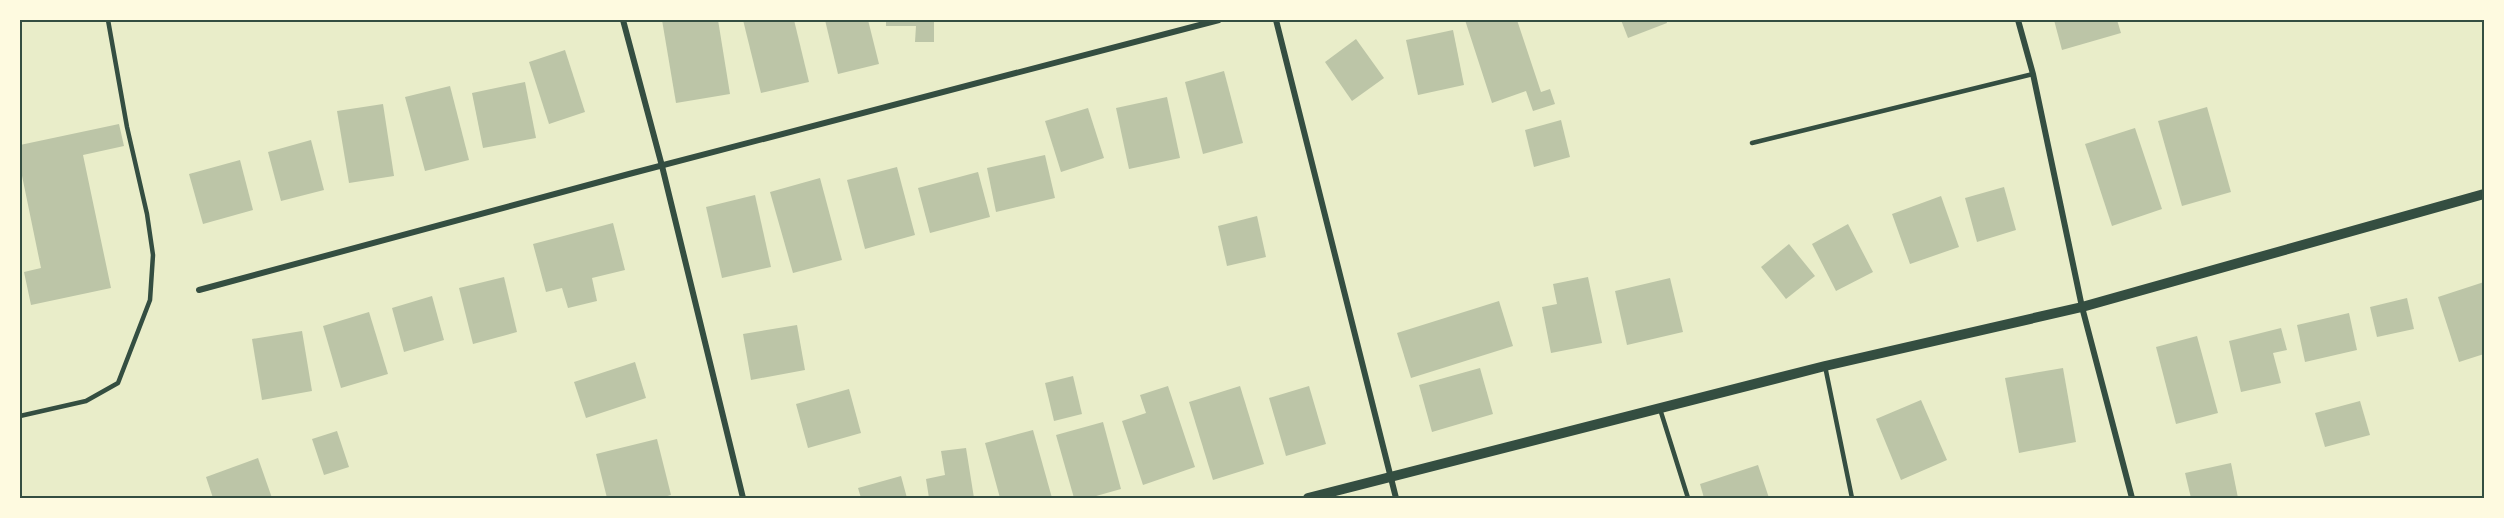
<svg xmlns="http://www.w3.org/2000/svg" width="2504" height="518" font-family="'Work Sans',sans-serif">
	<rect width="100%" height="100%" fill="#e9edc9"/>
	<g fill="#bcc5a7">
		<path d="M662,20h56l12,74 -54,9z"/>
		<path d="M743,20h51l15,62 -48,11z"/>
		<path d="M825,20h43l11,44 -41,10z"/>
		<path d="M886,20h48v22h-19l1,-16h-30z"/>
		<path d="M1465,20h52l24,72 9,-3 5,15 -22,7 -7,-20 -34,12z"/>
		<path d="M1621,20h45l1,3 -39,15z"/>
		<path d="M2054,20h63l4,13 -59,17z"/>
		<path d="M1453,30l11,55 -46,10 -12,-55z"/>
		<path d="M1356,39l28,39 -32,23 -27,-39z"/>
		<path d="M565,50l20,62 -36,12 -20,-62z"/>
		<path d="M1224,71l19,72 -40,11 -18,-72z"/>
		<path d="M525,82l11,56 -53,10 -11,-55z"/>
		<path d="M450,86l19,74 -44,11 -20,-74z"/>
		<path d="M1167,97l13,61 -51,11 -13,-61z"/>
		<path d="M383,104l11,72 -45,7 -12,-72z"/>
		<path d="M2207,107l24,85 -49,14 -24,-85z"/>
		<path d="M1088,108l16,50 -43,14 -16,-51z"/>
		<path d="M1561,120l9,37 -36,10 -9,-37z"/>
		<path d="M119,124l5,22 -41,9 28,133 -80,17 -7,-33 17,-4 -21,-102v-21z"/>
		<path d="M2135,128l27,81 -50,17 -27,-82z"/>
		<path d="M311,140l13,50 -43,11 -13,-49z"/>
		<path d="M1045,155l10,43 -59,14 -9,-44z"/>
		<path d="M240,160l13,50 -50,14 -14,-50z"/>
		<path d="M897,167l18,68 -50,14 -18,-69z"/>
		<path d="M978,172l12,45 -60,16 -12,-45z"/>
		<path d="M820,178l22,82 -49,13 -23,-81z"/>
		<path d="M2004,187l12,43 -39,12 -12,-44z"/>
		<path d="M755,195l16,72 -49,11 -16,-71z"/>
		<path d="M1941,196l18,51 -49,17 -18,-50z"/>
		<path d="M1257,216l9,41 -39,9 -9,-40z"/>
		<path d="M613,223l12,47 -33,8 5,23 -29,7 -6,-20 -16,4 -13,-48z"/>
		<path d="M1848,224l25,48 -37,19 -24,-47z"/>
		<path d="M1789,244l26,32 -29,23 -25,-32z"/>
		<path d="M504,277l13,55 -44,12 -14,-56z"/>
		<path d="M1588,277l14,66 -51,10 -9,-46 15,-3 -4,-20z"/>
		<path d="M1670,278l13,54 -56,13 -12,-54z"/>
		<path d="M2484,282v72l-25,8 -21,-65z"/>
		<path d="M432,296l12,44 -40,12 -12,-44z"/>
		<path d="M2407,298l7,31 -37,8 -7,-30z"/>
		<path d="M1499,301l14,45 -102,32 -14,-45z"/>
		<path d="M369,312l19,62 -47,14 -18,-62z"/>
		<path d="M2349,313l8,37 -52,12 -8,-37z"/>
		<path d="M797,325l8,45 -54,10 -8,-46z"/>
		<path d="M2281,328l6,22 -14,3 8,30 -40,9 -12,-51z"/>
		<path d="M302,331l10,60 -50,9 -10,-61z"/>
		<path d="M2197,336l21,77 -42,11 -20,-77z"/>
		<path d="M635,362l11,36 -60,20 -12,-36z"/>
		<path d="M1480,368l13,46 -61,18 -13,-47z"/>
		<path d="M2063,368l13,74 -57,11 -14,-75z"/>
		<path d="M1073,376l9,38 -28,7 -9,-38z"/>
		<path d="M1168,386l27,81 -52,18 -21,-64 24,-8 -6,-18z"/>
		<path d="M1240,386l24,78 -51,16 -24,-78z"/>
		<path d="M1309,386l17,58 -40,12 -17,-58z"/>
		<path d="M849,389l12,44 -53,15 -12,-44z"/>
		<path d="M1921,400l26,60 -46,20 -25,-61z"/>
		<path d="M2360,401l10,34 -45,12 -10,-34z"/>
		<path d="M1103,422l18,67 -32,9h-15l-18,-63z"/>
		<path d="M1033,430l19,68h-52l-15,-55z"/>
		<path d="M337,431l12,36 -25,8 -12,-36z"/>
		<path d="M657,439l14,56 -11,3h-53l-11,-44z"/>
		<path d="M966,448l8,50h-45l-3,-19 19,-4 -4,-24z"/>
		<path d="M258,458l14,40h-59l-7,-21z"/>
		<path d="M2231,463l7,35h-47l-6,-25z"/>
		<path d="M1758,465l11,33h-65l-4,-14z"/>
		<path d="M901,476l6,22h-46l-3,-10z"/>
	</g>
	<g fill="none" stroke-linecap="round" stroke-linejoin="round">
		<g stroke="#344e41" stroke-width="4.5">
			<path d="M1752,143l281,-69"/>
			<path d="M1825,366l27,132"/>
			<path d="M1660,409l28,89"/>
			<path d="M20,416l66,-15 32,-18 32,-83 3,-45 -6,-41 -20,-87 -19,-107"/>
		</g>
		<g stroke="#344e41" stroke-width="6">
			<path d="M623,20l39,146 81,332"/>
			<path d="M1276,20l120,478"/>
			<path d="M2018,20l15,54 49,233 50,191"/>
			<path d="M199,290l430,-116 590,-154"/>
		</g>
		<path stroke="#344e41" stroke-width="10" d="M1308,498l517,-132 257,-59 402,-113"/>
	</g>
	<rect width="2504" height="518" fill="none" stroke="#fefae0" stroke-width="42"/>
	<rect x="21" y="21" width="2462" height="476" fill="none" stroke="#344e41" stroke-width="2"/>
</svg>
